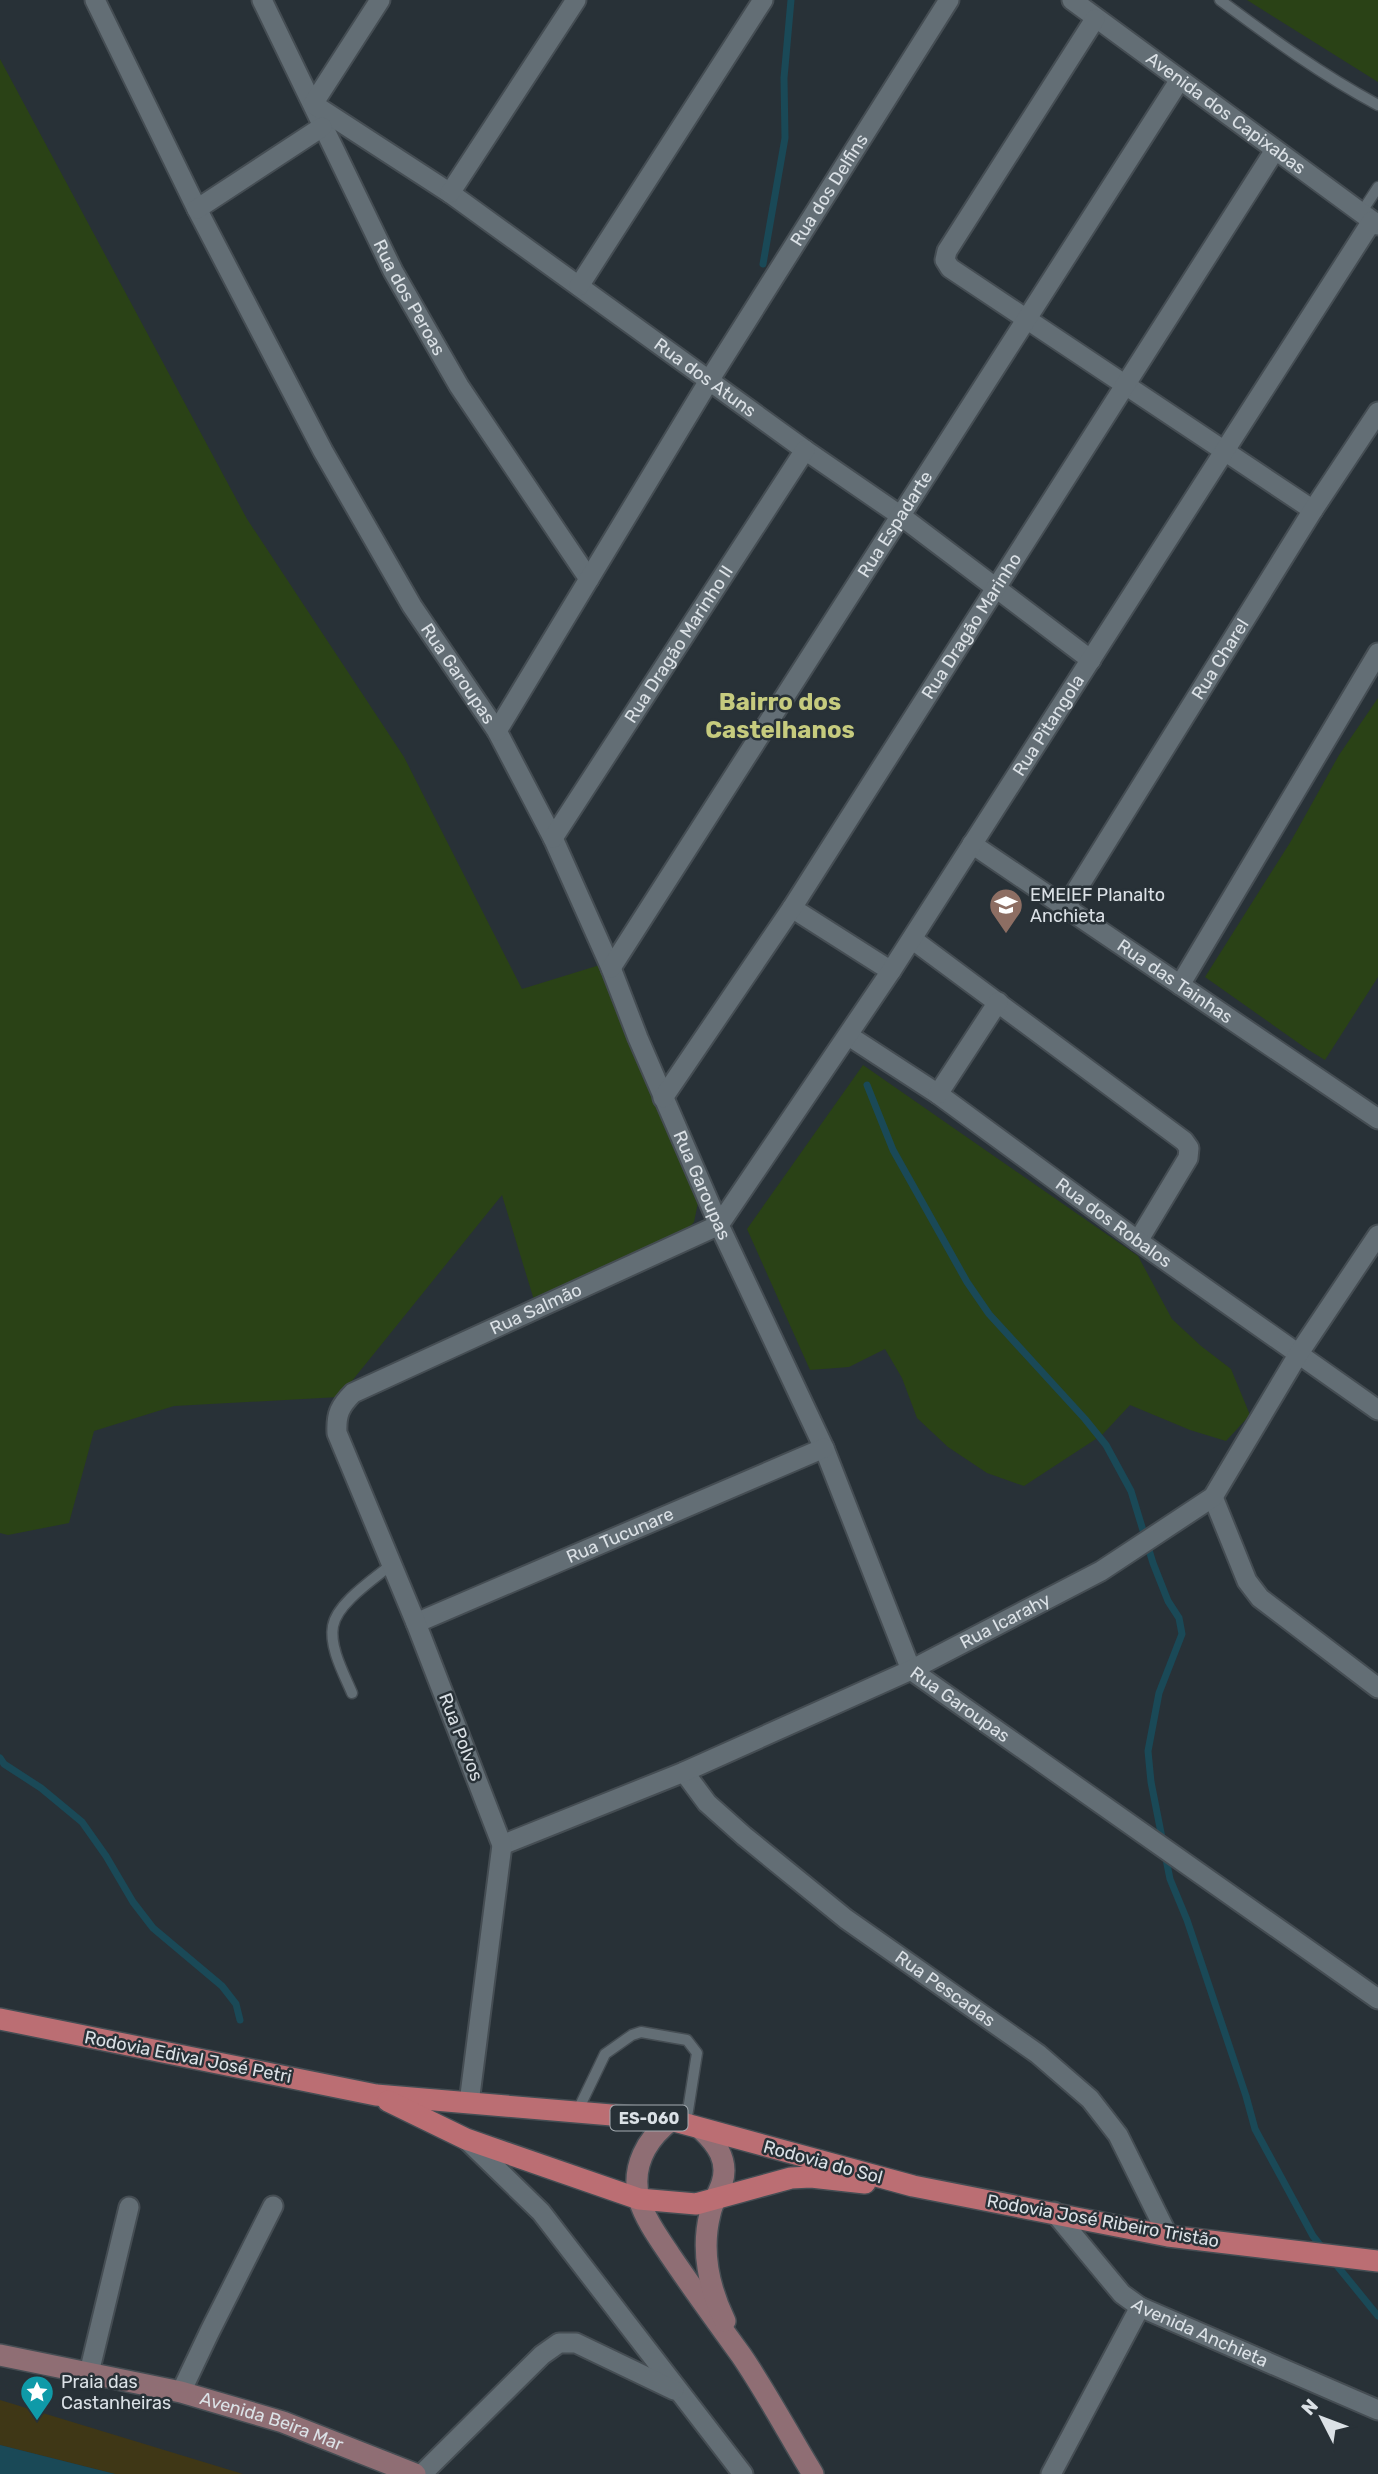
<svg xmlns="http://www.w3.org/2000/svg" width="1378" height="2474" font-family="Rubik,sans-serif">
	<rect width="100%" height="100%" fill="#283137"/>
	<g fill="#2a4216">
		<path d="M1247,0h131v82z"/>
		<path d="M0,59l247,460 157,238 118,232 81,-25 96,234 -5,24 -14,15 -146,63 -32,-105 -163,202 -165,9 -80,25 -25,92 -61,12 -8,-2z"/>
		<path d="M1378,698v279l-53,83 -18,-11 -102,-72 86,-136 48,-86z"/>
		<path d="M863,1065l275,191 34,63 29,27 30,23 19,46 -24,26 -36,-11 -60,-25 -28,30 -78,51 -37,-13 -39,-26 -31,-29 -15,-40 -17,-29 -36,18 -39,3 -63,-141z"/>
	</g>
	<path fill="#3f3716" d="M0,2400l243,74h-128l-115,-29z"/>
	<path fill="#1a4957" d="M0,2445l115,29h-115z"/>
	<g fill="none" stroke-linecap="round" stroke-linejoin="round">
		<g stroke="#1a4957" stroke-width="7">
			<path d="M763,264l22,-126 -1,-60 7,-78"/>
			<path d="M867,1085l26,65 74,132 22,32 96,105 21,26 25,46 22,72 15,38 11,17 3,16 -23,59 -11,58 3,31 12,61"/>
			<path d="M0,1758l4,6 37,24 41,34 24,34 27,46 20,26 69,58 14,18 4,16"/>
			<path d="M1165,1854l5,25 17,41 59,176 9,33 58,107 11,14"/>
			<path d="M1334,2262l44,54"/>
		</g>
		<g stroke="#454d53" stroke-width="13">
			<g id="lane">
				<path d="M1220,0c51,38 102,75 158,105"/>
				<path d="M1361,213l17,-26"/>
				<path d="M352,1693c-8,-19 -23,-46 -19,-67 4,-23 41,-47 59,-62"/>
				<path d="M577,2112l28,-58 27,-19 9,-3 46,8 10,13 -11,70"/>
			</g>
		</g>
		<g stroke="#454d53" stroke-width="23">
			<g id="street">
				<path id="s1" d="M95,0l102,209 126,242 89,155 85,125 56,107 58,130 27,70 81,187 105,223 87,222 467,329"/>
				<path id="s2" d="M262,0l131,271 66,115 130,193"/>
				<path id="s3" d="M380,0l-67,104 137,89 355,257 96,66 190,144"/>
				<path id="s4" d="M1072,0l306,225"/>
				<path d="M1095,19l-148,232 -2,9 5,8 363,242"/>
				<path d="M450,193l126,-193"/>
				<path d="M197,209l125,-82"/>
				<path d="M579,286l184,-286"/>
				<path id="s5" d="M497,731l213,-352 239,-379"/>
				<path id="s6" d="M553,838l252,-388"/>
				<path id="s7" d="M972,844l406,275"/>
				<path id="s8" d="M1066,907l247,-397 65,-98"/>
				<path d="M792,908l99,63"/>
				<path d="M912,939l272,202 5,7 -1,10 -50,83"/>
				<path id="s9" d="M611,968l568,-887"/>
				<path d="M1180,985l198,-332"/>
				<path id="s10" d="M849,1036l89,58 200,147 240,169"/>
				<path d="M938,1094l60,-92"/>
				<path id="s11" d="M663,1098l129,-190 483,-758"/>
				<path d="M1213,1497l34,84 13,17 118,90"/>
				<path id="s12" d="M416,1623l408,-175"/>
				<path id="s13" d="M684,1772l23,31 37,33 102,83 192,135 52,45 28,36 50,101"/>
				<path id="s14" d="M502,1845l182,-73 227,-102 190,-99 112,-74 86,-144 79,-118"/>
				<path id="s15" d="M469,2103l33,-258 -86,-222 -79,-190c-1,-19 3,-27 16,-40l366,-168 172,-254 481,-750"/>
				<path d="M466,2139l75,73 202,262"/>
				<path id="s16" d="M1054,2212l68,82 18,13 238,103"/>
				<path d="M89,2373l40,-166"/>
				<path d="M181,2392l29,-61 63,-125"/>
				<path d="M422,2474l120,-119 17,-12h17l98,47"/>
				<path d="M1051,2474l89,-167"/>
			</g>
		</g>
		<g stroke="#454d53" stroke-width="24">
			<g id="secondary">
				<path d="M671,2120c-24,19 -40,46 -32,79 6,20 19,38 31,56 23,34 47,67 71,100 26,38 48,80 72,119"/>
				<path d="M702,2130c15,14 27,31 20,53 -3,10 -10,20 -12,31 -9,36 -1,74 15,107"/>
				<path id="s17" d="M0,2355l181,37 102,30 132,52"/>
			</g>
		</g>
		<g stroke="#454d53" stroke-width="24">
			<g id="primary">
				<path d="M0,2019l376,76 295,25 242,66 255,50 210,25"/>
				<path d="M388,2101l78,38 173,60 57,5 95,-26 20,-1 54,6"/>
			</g>
		</g>
		<use href="#lane" stroke="#636e75" stroke-width="10"/>
		<use href="#street" stroke="#636e75" stroke-width="19"/>
		<use href="#secondary" stroke="#8f6e74" stroke-width="21"/>
		<use href="#primary" stroke="#bb6e73" stroke-width="21"/>
	</g>
	<defs>
		<g id="school-pin" transform="scale(1.75)"><path d="M0 17L-7.5 6A9.5 9.5 0 1 1 7.5 6Z" fill="#8d6e63" stroke="#283137"/><path d="M0-5L7-2L0 1L-7-2ZM-4 1L0 2.5L4 1V4Q0 6-4 4Z" fill="#fff"/></g>
		<g id="sight-pin" transform="scale(1.75)"><path d="M0 17L-7.5 6A9.5 9.5 0 1 1 7.5 6Z" fill="#0f9aa8" stroke="#283137"/><path d="M0-6L1.8-2.2L6-1.7L2.9 1.2L3.7 5.4L0 3.3L-3.7 5.4L-2.9 1.2L-6-1.7L-1.8-2.2Z" fill="#fff"/></g>
	</defs>
	<g fill-rule="evenodd">
		<use href="#school-pin" x="1006" y="905"/>
		<use href="#sight-pin" x="37" y="2392"/>
	</g>
	<g text-anchor="middle" dominant-baseline="central" stroke-width="5" stroke-linejoin="round" paint-order="stroke">
		<rect fill="#283137" stroke="#a5acb2" stroke-width="2" x="610.5" y="2105.5" width="77" height="25" rx="5"/>
		<g font-size="16" font-weight="bold" fill="#dbe1e6">
			<text x="649" y="2118">ES-060</text>
		</g>
		<g font-size="18" fill="#dbe1e6" stroke="#283137">
			<text stroke="none"><textPath href="#s4" startOffset="191">Avenida dos Capixabas</textPath></text>
			<text stroke="none"><textPath href="#s5" startOffset="635">Rua dos Delfins</textPath></text>
			<text stroke="none"><textPath href="#s2" startOffset="332">Rua dos Peroas</textPath></text>
			<text stroke="none"><textPath href="#s3" startOffset="602">Rua dos Atuns</textPath></text>
			<text stroke="none"><textPath href="#s9" startOffset="527">Rua Espadarte</textPath></text>
			<text stroke="none"><textPath href="#s11" startOffset="564">Rua Dragão Marinho</textPath></text>
			<text stroke="none"><textPath href="#s6" startOffset="231">Rua Dragão Marinho II</textPath></text>
			<text stroke="none"><textPath href="#s8" startOffset="292">Rua Charel</textPath></text>
			<text stroke="none"><textPath href="#s1" startOffset="766">Rua Garoupas</textPath></text>
			<text stroke="none"><textPath href="#s15" startOffset="1750">Rua Pitangola</textPath></text>
			<text stroke="none"><textPath href="#s7" startOffset="245">Rua das Tainhas</textPath></text>
			<text stroke="none"><textPath href="#s1" startOffset="1334">Rua Garoupas</textPath></text>
			<text stroke="none"><textPath href="#s10" startOffset="324">Rua dos Robalos</textPath></text>
			<text stroke="none"><textPath href="#s15" startOffset="950">Rua Salmão</textPath></text>
			<text stroke="none"><textPath href="#s12" startOffset="222">Rua Tucunare</textPath></text>
			<text stroke="none"><textPath href="#s14" startOffset="551">Rua Icarahy</textPath></text>
			<text stroke="none"><textPath href="#s1" startOffset="1922">Rua Garoupas</textPath></text>
			<text transform="translate(461 1737) rotate(69)">Rua Polvos</text>
			<text stroke="none"><textPath href="#s13" startOffset="341">Rua Pescadas</textPath></text>
			<text transform="translate(188 2057) rotate(11)">Rodovia Edival José Petri</text>
			<text transform="translate(823 2162) rotate(15)">Rodovia do Sol</text>
			<text transform="translate(1103 2221) rotate(10)">Rodovia José Ribeiro Tristão</text>
			<text stroke="none"><textPath href="#s16" startOffset="194">Avenida Anchieta</textPath></text>
			<text stroke="none"><textPath href="#s17" startOffset="280">Avenida Beira Mar</textPath></text>
		</g>
		<g font-size="18" fill="#dbe1e6" stroke="#283137" text-anchor="start">
			<text x="1030" y="895">EMEIEF Planalto<tspan x="1030" dy="21">Anchieta</tspan></text>
			<text x="61" y="2382">Praia das<tspan x="61" dy="21">Castanheiras</tspan></text>
		</g>
		<g font-size="24" font-weight="bold" fill="#c6cb7e" stroke="#283137">
			<text x="780" y="702">Bairro dos<tspan x="780" dy="28">Castelhanos</tspan></text>
		</g>
	</g>
	<g transform="translate(1322 2418) rotate(312)" stroke="#283137" stroke-width="5" paint-order="stroke">
	<path d="M0-5L12 26L0 18L-12 26Z" fill="#dbe1e6"/>
	<text y="-10" font-size="19" font-weight="bold" text-anchor="middle" fill="#dbe1e6">N</text>
	</g>
</svg>
